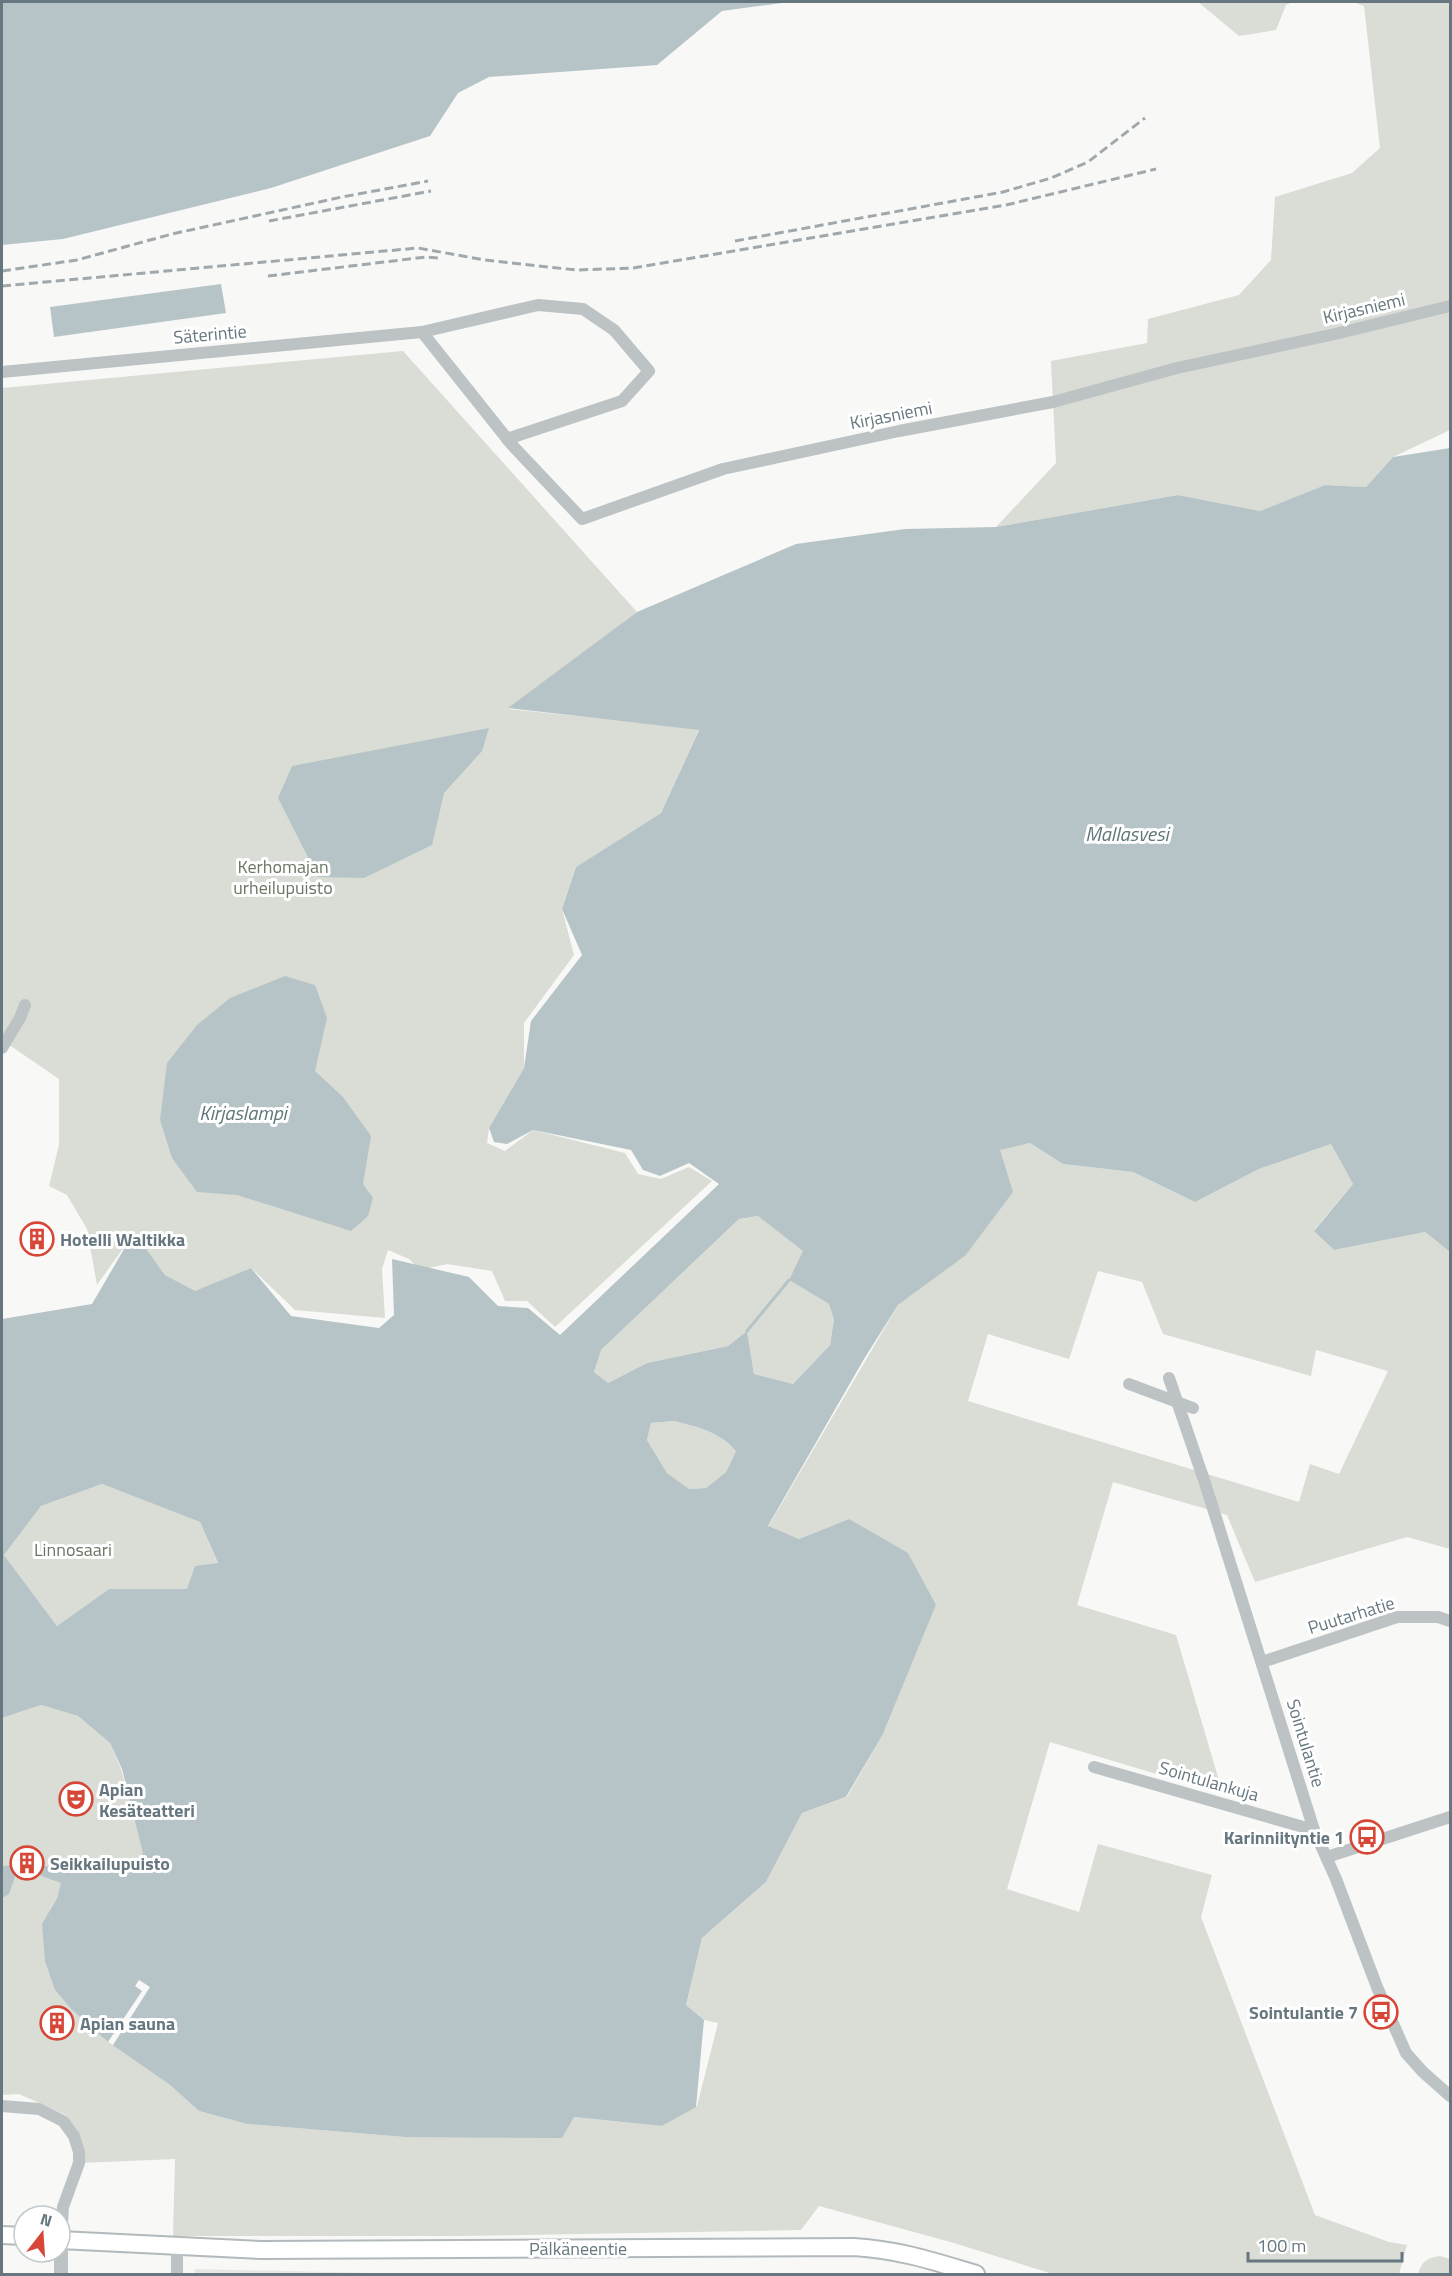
<svg xmlns="http://www.w3.org/2000/svg" width="1452" height="2276" font-family="'Titillium Web',sans-serif">
	<rect width="100%" height="100%" fill="#f8f8f6"/>
	<path fill="#e6e8e7" d="M195,2269l220,5h-221z"/>
	<g fill="#d9ddd5" fill-rule="evenodd">
		<path d="M1198,2h95l-7,3 -10,25 -37,6z"/>
		<path d="M1353,2h97v428l-57,27 -27,30 -41,-2 -65,26 -82,-16 -182,32 60,-64 -5,-102 96,-18 1,-24 91,-24 32,-35 4,-63 77,-24 28,-25 -16,-142z"/>
		<path d="M403,351l234,261 -128,97 190,20 -38,84 -85,54 -14,42 12,46 -50,68v45l-35,60 -2,15 18,8 28,-21 92,23 13,21 23,5 28,-12 23,14 -157,146 -28,-26h-22l-13,-30 -45,-7 -27,6 -11,-11 -21,-9 -6,19 3,49 -90,-8 -44,-42 -56,24 -30,-17 -31,-42 -37,52 -10,-56 -20,-34 -18,-9 10,-41v-66l-57,-39v-652z"/>
		<path d="M1030,1143l33,21 70,8 62,30 64,-33 72,-25 22,40 -39,46 20,20 91,-18 25,20v297l-43,-12 -152,45 -28,-67 -114,-33 -36,123 99,30 47,159 -173,-52 -43,147 72,23 19,-68 114,31 -11,42 114,298 74,27 18,3 -8,29h-346l-99,-31 -135,-37 -18,24 -340,6h-288l2,-77 -96,4v-11l-13,-37 -47,-21 -17,1v-377l39,-13 37,11 32,27 11,26 22,78v6l-5,7 -28,4h-27l-16,5 -10,29 -7,11 5,81 16,19 37,33 62,43 29,26 48,13 157,13 170,-20 88,9 35,-20 21,-83 -14,-3 -18,-15 16,-67 64,-56 36,-69 45,-16 36,-63 53,-129 -87,-86 -50,20 -31,-12 130,-222 67,-49 34,-107zM1098,1271l44,11 21,52 148,42 5,-26 72,21 -49,103 -29,-10 -11,38 -331,-101 20,-67 81,25z"/>
		<path d="M759,1216l45,35 -15,29 40,24 5,14 -4,27 -37,39 -39,-10 -7,-43 -19,15 -81,17 -39,20 -14,-11 6,-21 139,-132z"/>
		<path d="M674,1421c25,6 45,9 62,30l-10,21 -20,16 -18,1 -21,-16 -20,-33 4,-17z"/>
		<path d="M102,1484l98,38 18,42 -31,25h-78l-52,37 -53,-71 37,-49z"/>
		<path d="M1440,2256l10,3v15h-32c4,-13 9,-16 22,-18z"/>
	</g>
	<g fill="#b7c4c7" fill-rule="evenodd">
		<path d="M2,2h787l-67,9 -65,54 -168,12 -31,16 -28,43 -159,52 -208,51 -61,6z"/>
		<path d="M221,284l5,29 -172,24 -4,-30z"/>
		<path d="M1450,448v804l-25,-20 -91,18 -20,-19 39,-47 -22,-40 -72,25 -64,33 -62,-30 -70,-8 -33,-21 -30,7 13,42 -48,64 -67,49 -34,54 -96,167 31,13 50,-20 59,34 28,52 -53,129 -37,63 -44,16 -36,69 -64,56 -16,67 18,15 -8,87 -34,19 -88,-9 -12,21 -158,-1 -157,-13 -48,-13 -29,-26 -62,-43 -37,-33 -16,-19 -10,-29 -3,-37 15,-26 4,-15 -36,-13 -8,1 -8,23 -7,4v-32c13,0 26,-3 39,-1 8,1 17,6 24,8l2,-5 9,-4h34l28,-4 5,-7 -21,-84 -12,-26 -32,-27 -37,-11 -39,13v-399l90,-15 42,-72 31,43 30,16 56,-23 40,48 88,12 15,-13 -2,-56 77,18 29,29 30,2 32,27 159,-151 -30,-21 -29,13 -17,-6 -12,-20 -98,-20 -26,14 -13,-2 -5,-14 35,-60 7,-47 51,-66 -20,-46 14,-42 85,-54 38,-83 -191,-22 129,-96 159,-68 109,-15 91,-2 182,-32 82,16 65,-26 41,2 27,-30zM758,1216l45,35 -14,29 40,24 5,15 -4,26 -37,39 -39,-10 -7,-43 -19,15 -81,17 -39,20 -14,-11 7,-22 138,-131zM674,1421c24,6 45,10 62,30l-10,21 -20,16 -17,1 -22,-16 -20,-33 4,-17zM102,1484l98,38 18,41 -23,3 -8,23h-78l-52,37 -53,-71 37,-49z"/>
		<path d="M489,728l-7,23 -38,42 -12,52 -68,33 -46,-1 -40,-79 14,-32z"/>
		<path d="M285,976l30,9 12,33 -12,53 28,26 28,39 -8,48 10,14 -5,18 -17,15 -114,-36 -40,-3 -25,-34 -12,-38 7,-57 30,-38 33,-27z"/>
	</g>
	<path fill="#f8f8f6" d="M139,1980l11,7 -37,58 -5,-3 34,-51 -7,-5z"/>
	<g fill="none" stroke-linecap="round" stroke-linejoin="round">
		<path stroke="#b7c4c7" stroke-width="3" d="M747,1331l42,-51"/>
		<g stroke="#b2b9bc" stroke-width="20">
			<g id="secondary">
				<path d="M2,2235l22,1"/>
				<path d="M60,2240l201,10 593,-3c46,3 79,14 122,27"/>
			</g>
		</g>
		<g stroke="#bdc3c5" stroke-width="12">
			<path d="M422,332l90,113 70,74 141,-50 176,-38 154,-29 124,-34 158,-34 115,-28"/>
			<path d="M2,372l420,-40 116,-27 45,4 31,21 35,41 -27,30 -115,38"/>
			<path d="M2,1048l18,-30 5,-13"/>
			<path d="M1169,1378l36,105 109,347 22,49 41,108 29,66 17,19 27,24"/>
			<path d="M1129,1384l64,24"/>
			<path d="M1262,1662l135,-45h41l12,4"/>
			<path d="M1094,1767l220,63"/>
			<path d="M1327,1857l123,-40"/>
			<path d="M2,2106l37,3 24,12 11,15 5,16v11l-16,44 -2,33"/>
			<path d="M177,2247v27"/>
		</g>
		<path stroke="#bdc3c5" stroke-width="14" d="M61,2240v34"/>
		<use href="#secondary" stroke="#fff" stroke-width="16"/>
		<g stroke="#a0a8ac" stroke-width="3" stroke-dasharray="9 4.5" stroke-linecap="butt">
			<path d="M269,221l162,-30"/>
			<path d="M735,241l268,-49 48,-14 37,-16 57,-44"/>
			<path d="M2,271l75,-11 95,-26 170,-37 86,-16"/>
			<path d="M268,276l158,-19 12,1"/>
			<path d="M2,286l416,-38 67,12 91,10 57,-2 373,-63 150,-36"/>
		</g>
	</g>
	<defs>
		<g id="building-ring" transform="scale(1.725)"><circle r="9.5" fill="#fff" stroke="#d74738" stroke-width="1.5"/><path d="M-4-6H4V6H1V3H-1V6H-4ZM-2.5-4.3h1.7v1.8h-1.7ZM.8-4.3h1.7v1.8H.8ZM-2.5-1h1.7V.8h-1.7ZM.8-1h1.7V.8H.8Z" fill="#d74738"/></g>
		<g id="theatre-ring" transform="scale(1.725)"><circle r="9.5" fill="#fff" stroke="#d74738" stroke-width="1.5"/><path d="M-5-5.5Q0-4 5-5.5V0Q5 5 0 6Q-5 5-5 0ZM-3.3-2.5H-1v1.5H-3.3ZM1-2.5H3.3v1.5H1ZM-2.8 1Q0 5.5 2.8 1Z" fill="#d74738"/></g>
		<g id="bus-ring" transform="scale(1.725)"><circle r="9.5" fill="#fff" stroke="#d74738" stroke-width="1.5"/><path d="M-5-6H5V4H4V6H2V4H-2V6H-4V4H-5ZM-3.5-4V0h7V-4ZM-3.5 1.2v1.5H-2V1.2ZM2 1.2v1.5H3.5V1.2Z" fill="#d74738"/></g>
	</defs>
	<g fill-rule="evenodd">
		<use href="#building-ring" x="37" y="1239"/>
		<use href="#theatre-ring" x="76" y="1799"/>
		<use href="#bus-ring" x="1367" y="1837"/>
		<use href="#building-ring" x="27" y="1863"/>
		<use href="#bus-ring" x="1381" y="2012"/>
		<use href="#building-ring" x="57" y="2023"/>
	</g>
	<g text-anchor="middle" dominant-baseline="central" stroke-width="6" stroke-linejoin="round" paint-order="stroke">
		<g font-size="18" fill="#66777f" stroke="#fff">
			<text transform="translate(1364 308) rotate(-13)">Kirjasniemi</text>
			<text transform="translate(210 334) rotate(-5)">Säterintie</text>
			<text transform="translate(891 415) rotate(-11)">Kirjasniemi</text>
			<text transform="translate(1351 1615) rotate(-17)">Puutarhatie</text>
			<text transform="translate(1306 1743) rotate(73)">Sointulantie</text>
			<text transform="translate(1209 1781) rotate(16)">Sointulankuja</text>
			<text x="578" y="2248">Pälkäneentie</text>
		</g>
		<g font-size="18" fill="#6a7764" stroke="#fff">
			<text x="283" y="866">Kerhomajan<tspan x="283" dy="21">urheilupuisto</tspan></text>
			<text x="73" y="1549">Linnosaari</text>
		</g>
		<g font-size="18" font-weight="bold" fill="#66777f" stroke="#fff" text-anchor="start">
			<text x="60" y="1239">Hotelli Waltikka</text>
			<text x="99" y="1789">Apian<tspan x="99" dy="21">Kesäteatteri</tspan></text>
			<text x="1344" y="1837" text-anchor="end">Karinniityntie 1</text>
			<text x="50" y="1863">Seikkailupuisto</text>
			<text x="1358" y="2012" text-anchor="end">Sointulantie 7</text>
			<text x="80" y="2023">Apian sauna</text>
		</g>
		<g font-size="20" font-style="italic" fill="#607679" stroke="#fff">
			<text x="1127" y="833">Mallasvesi</text>
			<text x="243" y="1112">Kirjaslampi</text>
		</g>
	</g>
	<rect width="1452" height="2276" fill="none" stroke="#66777f" stroke-width="6"/>
	<g transform="translate(42 2234) rotate(17)"><circle r="28" fill="#ffffff" stroke="#c2c9cc" stroke-width="1.5"/>
	<path d="M0-4.5L10 22L0 15L-10 22Z" fill="#d74738"/>
	<text y="-9" font-size="16" font-weight="bold" text-anchor="middle" fill="#66777f">N</text>
	</g>
	<path d="M1248 2252v9h154v-9" fill="none" stroke="#66777f" stroke-width="3"/>
	<text x="1257" y="2252" font-size="18" fill="#66777f" stroke="#ffffff" stroke-width="4.5" paint-order="stroke">100 m</text>
</svg>
